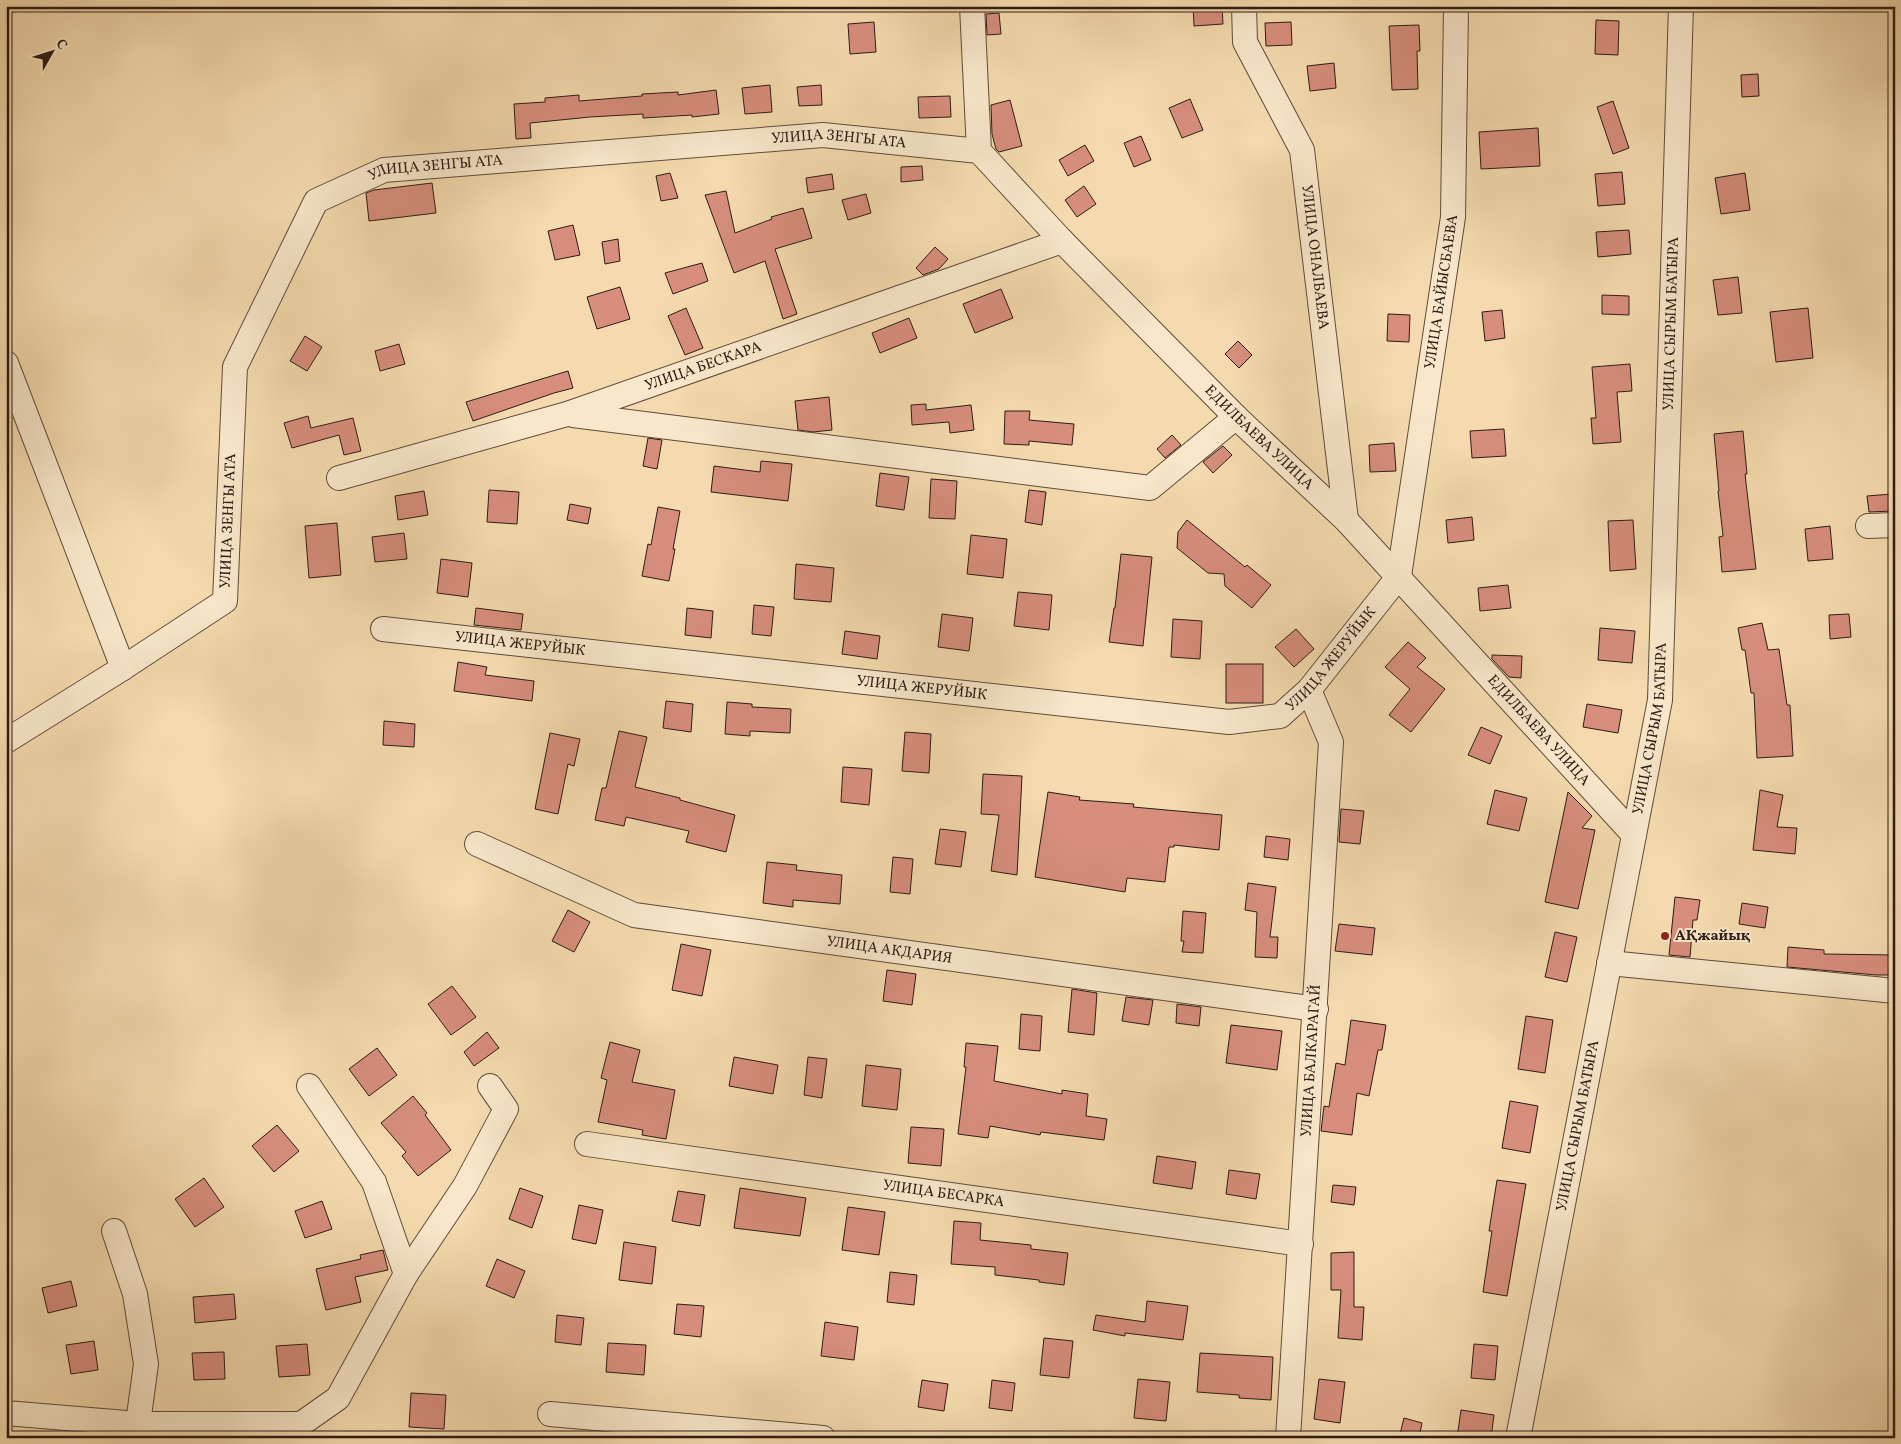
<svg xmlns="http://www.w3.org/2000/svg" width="1901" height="1444" font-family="Vollkorn,serif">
	<rect width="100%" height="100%" fill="#f4daae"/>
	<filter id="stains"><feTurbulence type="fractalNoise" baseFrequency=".004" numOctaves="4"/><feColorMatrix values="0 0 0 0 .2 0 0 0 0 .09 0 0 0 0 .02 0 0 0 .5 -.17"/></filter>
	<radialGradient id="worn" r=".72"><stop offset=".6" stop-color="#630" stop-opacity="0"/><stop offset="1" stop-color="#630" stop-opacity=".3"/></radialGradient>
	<g fill="#d78e7d" stroke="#2e1b14">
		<path d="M1193,6h29l1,18 -29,2z"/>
		<path d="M999,13l2,21 -14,1 -1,-21z"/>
		<path d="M1596,20l23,1 -1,34 -23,-1z"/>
		<path d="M874,22l2,30 -26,2 -2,-30z"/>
		<path d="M1291,22l1,23 -26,1 -1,-23z"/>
		<path d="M1419,25l1,26h-3l1,38 -26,1 -3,-64z"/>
		<path d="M1334,63l2,25 -26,3 -3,-25z"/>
		<path d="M1758,74l1,22 -17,1 -1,-22z"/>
		<path d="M770,85l2,27 -27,2 -3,-26z"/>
		<path d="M821,85l1,20 -23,1 -2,-19z"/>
		<path d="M716,90l3,24 -27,3v-2l-49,3v-4l-53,3 -60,6 1,15 -15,1 -2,-35 31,-2v-4l34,-3v6l63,-5v-2l36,-2v3z"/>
		<path d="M950,96l1,21 -32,1 -1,-21z"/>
		<path d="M1190,99l13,31 -21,8 -13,-30z"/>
		<path d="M1010,100l12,46 -23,6 -3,-3 -4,-15 -1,-29z"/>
		<path d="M1613,101l16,47 -16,6 -16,-47z"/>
		<path d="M1538,128l2,38 -59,3 -2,-37z"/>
		<path d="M1141,136l10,24 -17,7 -10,-24z"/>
		<path d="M1085,145l9,16 -26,15 -9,-16z"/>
		<path d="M922,166l1,14 -22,2v-15z"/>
		<path d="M1622,172l3,32 -27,2 -3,-32z"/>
		<path d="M670,173l8,25 -17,3 -5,-25z"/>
		<path d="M1745,173l5,37 -29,4 -6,-36z"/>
		<path d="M832,174l2,15 -26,4 -2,-15z"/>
		<path d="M432,183l4,30 -67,8 -3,-28 8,-3z"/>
		<path d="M1084,186l12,18 -19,13 -12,-17z"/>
		<path d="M726,191l9,42 37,-14 -1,-2 32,-9 9,30 -37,11 22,65 -14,5 -18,-58 -31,12 -29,-78z"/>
		<path d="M866,194l5,19 -23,7 -6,-20z"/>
		<path d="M573,225l7,30 -25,5 -7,-29z"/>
		<path d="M1629,230l2,24 -33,3 -2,-25z"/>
		<path d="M618,239l2,22 -15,3 -3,-22z"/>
		<path d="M935,247l13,12 -9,10 -16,6 -7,-7z"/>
		<path d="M702,263l6,18 -35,13 -8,-21z"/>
		<path d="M1738,277l4,36 -24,2 -5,-35z"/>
		<path d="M620,287l10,32 -33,10 -10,-32z"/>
		<path d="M1001,289l12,29 -38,15 -12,-29z"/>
		<path d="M1602,295l27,1v19l-27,-1z"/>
		<path d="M686,308l17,40 -18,7 -17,-39z"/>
		<path d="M1808,308l5,50 -37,4 -6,-50z"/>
		<path d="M1502,310l3,28 -20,3 -3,-29z"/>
		<path d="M1388,314l22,1 -1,27 -22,-1z"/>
		<path d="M909,318l8,20 -37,15 -8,-20z"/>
		<path d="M305,336l17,11 -15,24 -17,-10z"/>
		<path d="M1238,341l14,14 -13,13 -14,-14z"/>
		<path d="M399,344l6,20 -25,7 -5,-20z"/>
		<path d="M1630,364l2,27 -15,1 4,50 -28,2 -2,-26h5l-4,-51z"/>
		<path d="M568,371l5,17 -19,5 -81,28 -7,-19z"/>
		<path d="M829,397l3,33 -19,2 -15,-2 -3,-29z"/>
		<path d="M926,404v6l45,-5 3,25 -24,3 -1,-11 -37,3 -1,-20z"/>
		<path d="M1005,411h25l-1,9 45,4 -2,21 -43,-4v4l-25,-1z"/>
		<path d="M308,416l3,12 42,-10 8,33 -17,4 -5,-20 -47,13 -8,-25z"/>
		<path d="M1504,429l2,27 -34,2 -2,-27z"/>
		<path d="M1743,431l4,43h-2l11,95 -34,3 -3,-35 4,-1 -5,-45h1l-5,-57z"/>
		<path d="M1172,435l9,10 -16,13 -8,-9z"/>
		<path d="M648,438l14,2 -5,29 -14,-3z"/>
		<path d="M1394,443l2,28 -26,1 -1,-27z"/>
		<path d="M1223,446l9,9 -19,18 -10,-11z"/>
		<path d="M761,461l31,3 -4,37 -77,-9 3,-26 46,6z"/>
		<path d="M880,473l29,4 -5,33 -28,-4z"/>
		<path d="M931,479l26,2 -2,38 -26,-1z"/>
		<path d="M489,490l30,2 -2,32 -30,-2z"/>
		<path d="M1029,490l17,2 -4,33 -17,-3z"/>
		<path d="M424,491l4,24 -30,5 -3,-24z"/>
		<path d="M1892,494l1,17 -24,1 -2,-16z"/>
		<path d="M570,504l21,4 -3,16 -21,-4z"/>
		<path d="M658,507l22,4 -7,38h2l-6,32 -27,-5 6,-32 3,1z"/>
		<path d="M1472,517l2,23 -26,3 -2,-23z"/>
		<path d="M1187,520l58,47 2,-2 24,20 -19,23 -27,-22 -1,-12 -16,-1 -31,-25 1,-16z"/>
		<path d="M1633,520l3,49 -26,2 -2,-50z"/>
		<path d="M337,523l4,52 -32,3 -4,-52z"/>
		<path d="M1830,526l3,33 -25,2 -3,-32z"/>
		<path d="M404,533l3,26 -32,3 -3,-25z"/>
		<path d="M971,535l36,4 -4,39 -36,-4z"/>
		<path d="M1121,554l31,3 -9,89 -34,-4 5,-34h1z"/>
		<path d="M441,559l31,4 -4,34 -31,-4z"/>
		<path d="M796,564l38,4 -3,34 -37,-3z"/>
		<path d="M1508,585l3,23 -31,3 -2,-23z"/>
		<path d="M1018,592l34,3 -3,35 -35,-4z"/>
		<path d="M754,605l20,2 -3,29 -19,-2z"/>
		<path d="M476,608l47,6 -2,16 -47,-5z"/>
		<path d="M687,608l26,3 -2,27 -26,-3z"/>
		<path d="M942,614l31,4 -4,33 -31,-4z"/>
		<path d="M1849,614l2,23 -21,2 -1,-24z"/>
		<path d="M1173,619l29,2 -2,38 -29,-2z"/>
		<path d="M1762,623l6,27 11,-1 8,56h3l3,51 -36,2 -3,-65h-3l-6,-43h-3l-4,-22z"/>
		<path d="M1600,628l35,3 -3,32 -34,-3z"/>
		<path d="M1296,629l18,20 -20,18 -19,-20z"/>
		<path d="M845,631l35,5 -3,23 -35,-5z"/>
		<path d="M1408,642l18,16 -9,9 28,22 -34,43 -22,-17 21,-26 -25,-22z"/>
		<path d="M1492,655l30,1 -1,22 -12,-1 -17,-18z"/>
		<path d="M458,662l29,5 -2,8 49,6 -2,20 -78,-10z"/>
		<rect x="1226" y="664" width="37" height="39"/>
		<path d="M666,701l27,3 -2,28 -28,-4z"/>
		<path d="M727,702l25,2v3l39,2 -1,24 -40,-2v5l-25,-2z"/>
		<path d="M1587,704l35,6 -4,23 -35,-6z"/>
		<path d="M384,721l31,3 -1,23 -31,-2z"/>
		<path d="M1481,727l21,9 -12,28 -22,-9z"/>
		<path d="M619,731l28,6 -12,50 45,11v2l55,15 -9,37 -40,-10 3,-11 -63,-14 -2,9 -29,-6 7,-32h4z"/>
		<path d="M905,732l26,2 -2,39 -27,-2z"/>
		<path d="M550,733l30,6 -6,27 -6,-2 -10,50 -23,-5z"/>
		<path d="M843,767l29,2 -3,36 -28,-3z"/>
		<path d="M983,774l39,2 -5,99 -26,-4 8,-56 -18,-1z"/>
		<path d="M1495,790l32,8 -8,33 -32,-7z"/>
		<path d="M1760,790l23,5 -6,32 20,1 -2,26 -42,-4z"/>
		<path d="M1048,792l32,5 -1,3 55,4 -1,3 89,8 -3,35 -45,-5v2h-5l-4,35 -38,-4 -2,14 -90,-15z"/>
		<path d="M1568,792l24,24 -10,12 13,2 -17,79 -33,-7z"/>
		<path d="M1341,809l23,2 -4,33 -21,-2z"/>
		<path d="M940,829l26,3 -5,35 -26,-3z"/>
		<path d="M1266,836l24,3 -2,21 -24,-3z"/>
		<path d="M893,857l20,2 -3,35 -20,-2z"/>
		<path d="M767,862l30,3 -1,5 46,5 -2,29 -47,-4v7l-30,-4z"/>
		<path d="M1248,883l28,4 -6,50h8l-1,21 -22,-1 2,-45 -12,-2z"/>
		<path d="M1675,897l25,3 -3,20h-4l-3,37 -21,-2z"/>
		<path d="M1742,903l26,4 -3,21 -26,-4z"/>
		<path d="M568,910l22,12 -16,30 -22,-11z"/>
		<path d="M1183,911l23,2 -3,40 -21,-1 2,-11h-3z"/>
		<path d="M1339,924l36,4 -3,27 -37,-4z"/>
		<path d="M1555,932l22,5 -10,45 -22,-5z"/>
		<path d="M681,944l30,6 -9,46 -30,-6z"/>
		<path d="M1788,947l36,3v4l71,1v20h-19l-89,-8z"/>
		<path d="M887,970l29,4 -4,31 -29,-4z"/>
		<path d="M452,986l24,31 -25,18 -23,-31z"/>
		<path d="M1072,989l25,4 -3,42 -26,-3z"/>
		<path d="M1126,997l27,3 -4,25 -27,-4z"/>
		<path d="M1177,1004l24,3 -2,19 -23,-3z"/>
		<path d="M1021,1014l21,2 -2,35 -21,-2z"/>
		<path d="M1526,1016l27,4 -8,53 -27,-4z"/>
		<path d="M1351,1020l35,5 -4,25h-4l-9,46 -12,-3 -5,42 -31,-4 3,-25 5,1 7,-44 9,2z"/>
		<path d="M1231,1025l51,6 -5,39 -51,-7z"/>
		<path d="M487,1032l12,16 -25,18 -10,-14z"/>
		<path d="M610,1042l30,8 -8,32 43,8 -9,49 -24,-4 1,-5 -45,-8 9,-42 -6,-2z"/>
		<path d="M966,1043l32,3 -4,35 68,13v-4l26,4 -2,22 21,3 -3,21 -63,-8 -1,3 -50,-9 -2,12 -30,-4 8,-67h-2z"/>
		<path d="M377,1048l20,27 -28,21 -20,-27z"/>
		<path d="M734,1057l44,8 -5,29 -44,-8z"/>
		<path d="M808,1057l19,2 -5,39 -18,-3z"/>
		<path d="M866,1065l35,4 -4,41 -35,-4z"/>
		<path d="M413,1096l14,17 -2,2 26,35 -33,26 -16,-20 4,-4 -25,-29z"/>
		<path d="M1510,1101l28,5 -8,47 -28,-5z"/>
		<path d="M277,1125l22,26 -25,21 -22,-26z"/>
		<path d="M911,1127l33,2 -3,37 -33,-3z"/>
		<path d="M1157,1156l39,6 -4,27 -39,-6z"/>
		<path d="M1229,1170l31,4 -4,25 -30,-5z"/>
		<path d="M204,1178l20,29 -29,20 -20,-28z"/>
		<path d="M1497,1180l29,4 -19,112 -24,-4 9,-61h-3z"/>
		<path d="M1333,1185l23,2 -2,18 -23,-3z"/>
		<path d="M520,1188l23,8 -11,32 -23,-9z"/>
		<path d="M740,1188l66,10 -6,38 -66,-8z"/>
		<path d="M678,1191l27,4 -5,31 -28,-5z"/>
		<path d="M322,1201l10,28 -27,9 -10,-27z"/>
		<path d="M579,1205l24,5 -7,34 -24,-5z"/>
		<path d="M848,1207l37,5 -6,43 -37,-5z"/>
		<path d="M954,1221l27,2 -1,17 51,5v4l37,4 -4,32 -25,-3v-2l-44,-5v-8l-44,-3z"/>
		<path d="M624,1242l32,5 -4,37 -33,-4z"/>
		<path d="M383,1250l5,20 -33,7 6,25 -35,8 -10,-41 45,-10 -1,-4z"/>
		<path d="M1354,1252v55h10l-2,33 -24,-2 3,-48h-10v-37z"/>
		<path d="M497,1259l28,12 -11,27 -28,-12z"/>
		<path d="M890,1272l27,3 -3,30 -27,-3z"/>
		<path d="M71,1281l6,25 -29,7 -6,-25z"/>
		<path d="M234,1294l2,25 -41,4 -2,-26z"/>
		<path d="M1147,1301l41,5 -5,34 -58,-7v3l-32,-6 3,-15 49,7z"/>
		<path d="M677,1304l27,2 -3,31 -27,-3z"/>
		<path d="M557,1315l27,3 -3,27 -26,-3z"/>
		<path d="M825,1322l33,5 -4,33 -33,-4z"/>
		<path d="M1044,1338l29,3 -4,37 -29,-3z"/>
		<path d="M94,1341l4,29 -27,4 -5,-29z"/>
		<path d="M608,1343l38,2 -2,30 -38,-3z"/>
		<path d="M307,1344l3,31 -31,2 -3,-31z"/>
		<path d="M1474,1344l24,2 -3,34 -24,-2z"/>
		<path d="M224,1352l1,27 -31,1 -2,-27z"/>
		<path d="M1200,1353l73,4 -2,43 -32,-2v-3l-42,-3z"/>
		<path d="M1138,1379l32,3 -4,39 -32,-3z"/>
		<path d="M1319,1379l26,3 -5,41 -26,-4z"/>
		<path d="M922,1380l26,4 -4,27 -26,-4z"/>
		<path d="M992,1380l23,3 -3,28 -23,-3z"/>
		<path d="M411,1393l35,2 -2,34 -35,-2z"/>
		<path d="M1461,1410l33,5 -3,23h-34z"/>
		<path d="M1404,1418l18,5 -3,15 -19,-4z"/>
	</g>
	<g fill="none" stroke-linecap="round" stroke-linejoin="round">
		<g stroke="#604b3a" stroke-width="26">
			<g id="minor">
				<path id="s1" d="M972,6l7,145 83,90 174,176 110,103 288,315"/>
				<path id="s2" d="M1244,6l1,36 57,108 44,370"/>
				<path d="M6,363l117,305"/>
				<path d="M573,415l577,73 86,-71"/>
				<path id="s3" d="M339,478l228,-64 495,-173"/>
				<path d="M1868,526l27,-1"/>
				<path id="s4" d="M383,629l846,93 51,-6 29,-26 90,-114 54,-359 3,-211"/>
				<path id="s5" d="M6,741l117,-73 102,-67 10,-234 81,-166 68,-31 439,-35 156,16"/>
				<path id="s6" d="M477,844l157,71 682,94"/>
				<path d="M1609,963l286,28"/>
				<path id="s7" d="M587,1144l714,100"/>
				<path d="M114,1231l21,63 11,70 -10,74"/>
				<path d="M406,1274l59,-88 41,-77 -16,-23"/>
				<path d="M6,1413l132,11h163l37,-26 68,-124 -32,-92 -65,-96"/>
				<path d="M550,1414l273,24"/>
				<path id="s8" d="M1288,1438l43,-696 -22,-52"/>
				<path id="s9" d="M1518,1438l142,-738 21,-694"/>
			</g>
		</g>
		<use href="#minor" stroke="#f8e7ca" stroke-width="24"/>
	</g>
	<circle fill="#8f2418" stroke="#f8e7ca" stroke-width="2" cx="1665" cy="936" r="5"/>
	<g text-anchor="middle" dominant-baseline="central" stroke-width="4" stroke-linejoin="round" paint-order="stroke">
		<g font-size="15" fill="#2e1b14" stroke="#f8e7ca">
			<text stroke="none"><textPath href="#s5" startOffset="1210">УЛИЦА ЗЕНГЫ АТА</textPath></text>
			<text stroke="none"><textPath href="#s5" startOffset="805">УЛИЦА ЗЕНГЫ АТА</textPath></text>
			<text stroke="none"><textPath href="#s2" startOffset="266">УЛИЦА ОНАЛБАЕВА</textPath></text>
			<text stroke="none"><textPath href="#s4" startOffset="1374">УЛИЦА БАЙЫСБАЕВА</textPath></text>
			<text stroke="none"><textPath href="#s9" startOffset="1128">УЛИЦА СЫРЫМ БАТЫРА</textPath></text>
			<text stroke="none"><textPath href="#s3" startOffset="381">УЛИЦА БЕСКАРА</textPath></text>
			<text stroke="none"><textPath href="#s1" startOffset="546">ЕДИЛБАЕВА УЛИЦА</textPath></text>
			<text stroke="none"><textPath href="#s5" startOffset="340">УЛИЦА ЗЕНГЫ АТА</textPath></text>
			<text stroke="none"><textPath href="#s4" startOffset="138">УЛИЦА ЖЕРУЙЫК</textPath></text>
			<text stroke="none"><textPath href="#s4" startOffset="979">УЛИЦА ЖЕРУЙЫК</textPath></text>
			<text stroke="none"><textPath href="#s4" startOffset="542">УЛИЦА ЖЕРУЙЫК</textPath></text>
			<text stroke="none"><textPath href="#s9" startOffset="722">УЛИЦА СЫРЫМ БАТЫРА</textPath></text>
			<text stroke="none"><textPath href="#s1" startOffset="951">ЕДИЛБАЕВА УЛИЦА</textPath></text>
			<text stroke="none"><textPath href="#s6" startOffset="430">УЛИЦА АКДАРИЯ</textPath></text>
			<text stroke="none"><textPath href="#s8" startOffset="378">УЛИЦА БАЛКАРАГАЙ</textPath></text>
			<text stroke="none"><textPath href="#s9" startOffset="318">УЛИЦА СЫРЫМ БАТЫРА</textPath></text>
			<text stroke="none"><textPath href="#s7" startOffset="360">УЛИЦА БЕСАРКА</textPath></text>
		</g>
		<g font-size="15" font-weight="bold" fill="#2e1b14" stroke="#f8e7ca" text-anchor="start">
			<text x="1675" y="936">АҚжайық</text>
		</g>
	</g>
	<rect width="1901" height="1444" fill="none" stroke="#f4daae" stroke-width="25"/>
	<rect x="8" y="8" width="1886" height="1429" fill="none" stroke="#2e1b14" stroke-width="2.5"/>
	<rect x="12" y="12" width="1876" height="1419" fill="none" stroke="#2e1b14"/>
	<g transform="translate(52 52) rotate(51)" stroke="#f8e7ca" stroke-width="4" paint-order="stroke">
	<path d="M0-4L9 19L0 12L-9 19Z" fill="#2e1b14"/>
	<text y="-8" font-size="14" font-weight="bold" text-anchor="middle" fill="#2e1b14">С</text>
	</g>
	<rect width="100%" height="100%" filter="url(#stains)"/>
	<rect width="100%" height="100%" fill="url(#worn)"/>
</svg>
